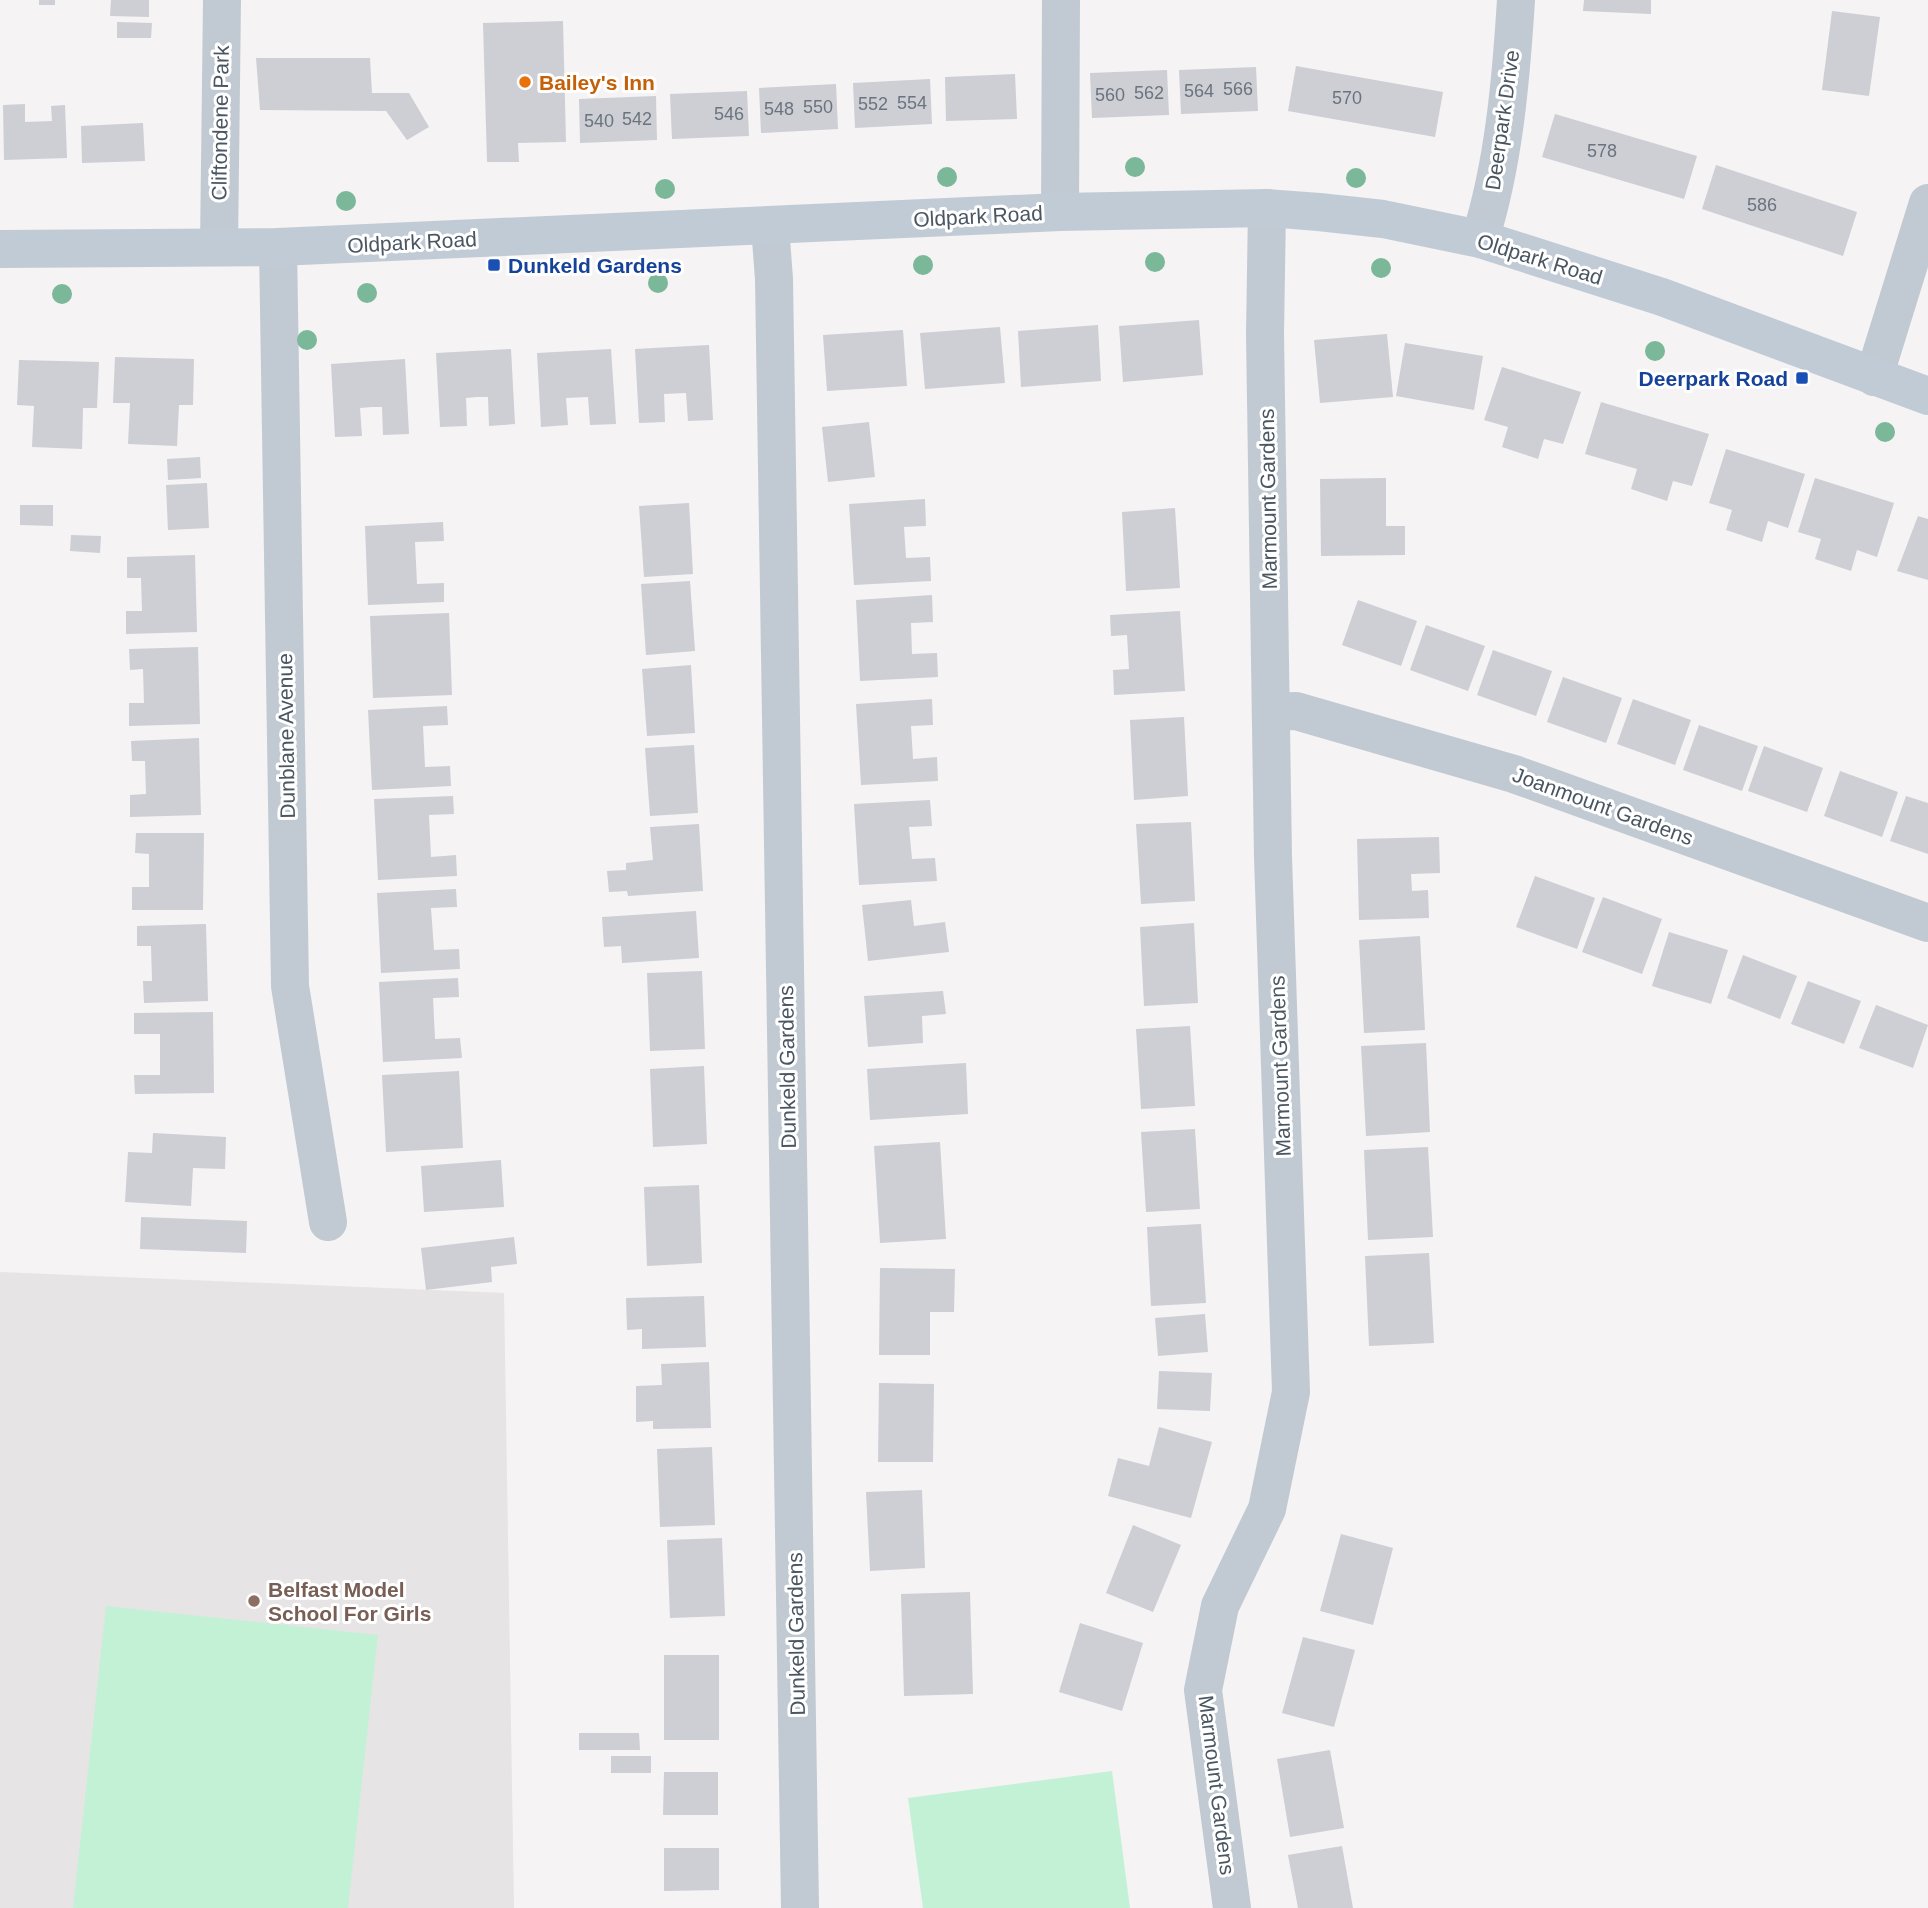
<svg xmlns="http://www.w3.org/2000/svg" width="1928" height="1908" font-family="Helvetica,sans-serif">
	<rect width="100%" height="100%" fill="#f5f3f3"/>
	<path fill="#e6e4e5" d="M0,1272l504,21 10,615h-514z"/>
	<g fill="#c3f1d5">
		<path d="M106,1606l272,29 -30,273h-275z"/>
		<path d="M1112,1771l18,137h-207l-15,-110z"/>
	</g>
	<g fill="#cdcfd5">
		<rect x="39" y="0" width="16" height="5"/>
		<path d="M111,0h38v17l-39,-1z"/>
		<path d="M1584,0h67v14l-68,-3z"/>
		<path d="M1832,11l48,6 -11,79 -47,-6z"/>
		<path d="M563,21l3,121 -48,1 1,19h-32l-4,-139z"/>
		<path d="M117,22l35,1 -1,15h-34z"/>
		<path d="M256,58h114l2,35h37l20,34 -22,13 -21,-29 -126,-1z"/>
		<path d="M1296,66l147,26 -8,45 -147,-26z"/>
		<path d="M1256,67l2,44 -77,3 -2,-44z"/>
		<path d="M1167,70l2,45 -77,3 -2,-45z"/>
		<path d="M1015,74l2,45 -71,2 -1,-44z"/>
		<path d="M930,79l2,45 -77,4 -2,-45z"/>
		<path d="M836,84l2,45 -77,4 -2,-45z"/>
		<path d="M747,91l2,45 -77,3 -2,-45z"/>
		<path d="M656,96l1,44 -77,3 -1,-44z"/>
		<path d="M25,104v18l27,-1 -1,-15 14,-1 2,53 -63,2 -1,-55z"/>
		<path d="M1555,114l142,42 -13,43 -142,-42z"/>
		<path d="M143,123l2,38 -63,2 -1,-37z"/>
		<path d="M1716,165l141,47 -14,44 -141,-47z"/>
		<path d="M1199,320l4,55 -80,7 -4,-56z"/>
		<path d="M1098,325l3,56 -80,6 -3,-56z"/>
		<path d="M1000,327l5,56 -80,6 -5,-56z"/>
		<path d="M903,330l4,56 -80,5 -4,-56z"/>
		<path d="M1387,334l6,63 -73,6 -6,-63z"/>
		<path d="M1405,343l78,13 -9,54 -78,-14z"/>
		<path d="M709,345l4,75 -25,1 -2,-28 -22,1 1,28 -26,1 -4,-74z"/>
		<path d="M511,349l4,75 -26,2 -1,-29h-11l-11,1 1,28 -27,1 -4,-74z"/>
		<path d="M611,349l5,75 -26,1 -2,-28 -22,1 2,27 -27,2 -4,-74z"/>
		<path d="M115,357l79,2 -1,46h-14l-2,41 -49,-2 2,-41h-17z"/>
		<path d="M405,359l4,75 -26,1 -1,-28h-10l-12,1 2,28 -27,1 -4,-73z"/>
		<path d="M19,360l80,2 -2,46h-14l-1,41 -50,-2 2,-41 -17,-1z"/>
		<path d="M1502,367l79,25 -18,52 -19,-5 -6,20 -36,-12 6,-20 -24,-7z"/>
		<path d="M1601,402l108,32 -17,52 -19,-5 -6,20 -36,-12 6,-20 -52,-15z"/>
		<path d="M869,422l6,55 -47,5 -6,-55z"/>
		<path d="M1726,449l79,25 -17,54 -20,-7 -6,21 -36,-12 6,-20 -23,-7z"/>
		<path d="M200,457l1,21 -33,2 -1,-21z"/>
		<path d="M1386,478v48h19v29l-84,1 -1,-77z"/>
		<path d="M1815,478l79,25 -17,54 -20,-7 -6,21 -36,-12 6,-20 -23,-7z"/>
		<path d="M207,483l2,45 -41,2 -2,-45z"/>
		<path d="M925,499l1,27 -22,1 2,31 24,-1 1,24 -77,4 -5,-81z"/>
		<path d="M689,503l4,71 -49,3 -5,-71z"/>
		<path d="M20,505h33v21l-33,-1z"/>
		<path d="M1175,508l5,80 -54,3 -4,-79z"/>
		<path d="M1918,516l10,3v61l-31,-9z"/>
		<path d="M443,522l1,19 -29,1 2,42 27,-1v19l-76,3 -3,-79z"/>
		<path d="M71,535l30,1 -1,17 -30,-2z"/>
		<path d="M195,555l2,77 -71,2v-23h16l-1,-33h-14v-21z"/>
		<path d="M690,581l5,70 -49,4 -5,-71z"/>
		<path d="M932,595l1,27 -22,1 1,31 25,-1 1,24 -78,4 -4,-81z"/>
		<path d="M1358,600l59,21 -16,45 -59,-21z"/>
		<path d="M1180,611l5,80 -71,4 -1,-25 16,-1 -2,-34 -16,1 -1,-21z"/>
		<path d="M449,613l3,82 -79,3 -3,-82z"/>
		<path d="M1426,625l59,21 -17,45 -58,-21z"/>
		<path d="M198,647l2,77 -71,2v-23h15l-1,-34 -13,1 -1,-21z"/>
		<path d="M1493,650l59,21 -16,45 -59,-21z"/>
		<path d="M691,665l4,68 -48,3 -5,-67z"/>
		<path d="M1563,677l59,21 -16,45 -59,-21z"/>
		<path d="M932,699l1,26 -22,1 2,33 24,-2 1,24 -77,4 -5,-81z"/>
		<path d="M1633,699l58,21 -16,45 -58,-21z"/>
		<path d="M447,706l1,19 -25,1 2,41 25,-1 1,20 -79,4 -4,-80z"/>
		<path d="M1184,717l4,79 -54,4 -4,-80z"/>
		<path d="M1699,725l59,21 -16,45 -59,-21z"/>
		<path d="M199,738l2,77 -71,2v-22l16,-1 -1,-33h-13l-1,-20z"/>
		<path d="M694,745l4,68 -48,3 -5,-68z"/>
		<path d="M1764,746l59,22 -16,44 -59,-21z"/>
		<path d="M1840,771l58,21 -16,45 -58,-21z"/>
		<path d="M453,796l1,18 -25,1 2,42 25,-2 1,21 -79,4 -4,-81z"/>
		<path d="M1906,796l22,7v51l-38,-13z"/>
		<path d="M930,800l2,26 -23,1 3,32 23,-1 2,23 -78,4 -5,-81z"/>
		<path d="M1191,822l4,79 -54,3 -5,-80z"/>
		<path d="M699,824l4,67 -75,5 -1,-5 -18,1 -2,-21 19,-1v-7l27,-3 -3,-33z"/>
		<path d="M136,833h68l-1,77h-71v-23h17v-33l-14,-1z"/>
		<path d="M1439,837l1,36 -29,1 1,17 16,-1 1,28 -70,2 -2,-81z"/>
		<path d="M1535,876l60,22 -18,51 -61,-22z"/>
		<path d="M456,889l1,18 -26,1 3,42 25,-1 1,20 -79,4 -4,-80z"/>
		<path d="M1603,897l59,22 -20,55 -60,-22z"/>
		<path d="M911,900l3,26 31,-4 4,30 -81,9 -6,-56z"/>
		<path d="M696,911l3,47 -77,5 -1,-17 -17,1 -2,-30z"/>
		<path d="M1194,923l4,80 -54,3 -4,-79z"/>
		<path d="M206,924l2,77 -64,2 -1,-22h9l-1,-35h-14v-20z"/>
		<path d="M1669,932l59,18 -17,54 -59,-18z"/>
		<path d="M1420,936l5,94 -61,3 -5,-93z"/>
		<path d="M1743,955l54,21 -17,43 -53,-21z"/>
		<path d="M702,971l3,78 -55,2 -3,-78z"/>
		<path d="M458,978l1,19 -26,1 2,41 25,-1 2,20 -79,4 -4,-80z"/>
		<path d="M1808,981l53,20 -17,43 -53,-20z"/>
		<path d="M943,991l3,23 -24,2 1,27 -55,4 -4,-51z"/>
		<path d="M1876,1005l52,20 -15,43 -54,-20z"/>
		<path d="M213,1012l1,81 -79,1 -1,-19h26v-41h-26v-21z"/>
		<path d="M1190,1026l5,80 -54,3 -5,-80z"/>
		<path d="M1426,1043l4,89 -64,4 -5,-90z"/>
		<path d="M966,1063l2,51 -98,6 -3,-51z"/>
		<path d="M704,1066l3,78 -54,3 -3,-78z"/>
		<path d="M459,1071l4,77 -77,4 -4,-77z"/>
		<path d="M1195,1129l5,80 -54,3 -5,-80z"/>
		<path d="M153,1133l73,4 -1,32 -32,-1 -2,38 -66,-4 3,-50 24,1z"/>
		<path d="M940,1142l6,97 -66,4 -6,-97z"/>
		<path d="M1428,1147l5,90 -65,3 -4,-90z"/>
		<path d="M501,1160l3,47 -80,5 -3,-46z"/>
		<path d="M699,1185l3,78 -55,3 -3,-79z"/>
		<path d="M141,1217l106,4 -1,32 -106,-4z"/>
		<path d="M1201,1224l5,79 -55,3 -4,-79z"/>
		<path d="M514,1237l3,27 -26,3 1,15 -66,8 -5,-42z"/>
		<path d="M1429,1253l5,90 -65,3 -4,-90z"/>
		<path d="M880,1268l75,1 -1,43h-24v43h-51z"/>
		<path d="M704,1296l2,51 -64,2v-20l-15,1 -1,-32z"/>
		<path d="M1205,1314l3,38 -50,4 -3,-38z"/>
		<path d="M709,1362l2,66 -58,1v-8l-17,1v-36l26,-1 -1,-21z"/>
		<path d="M1159,1371l53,2 -2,38 -53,-2z"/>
		<path d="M879,1383l55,1 -1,78h-55z"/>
		<path d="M1159,1427l53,15 -21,76 -83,-22 10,-38 31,8z"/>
		<path d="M712,1447l3,78 -55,2 -3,-78z"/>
		<path d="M922,1490l3,78 -55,3 -4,-79z"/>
		<path d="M1133,1525l48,20 -28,67 -47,-19z"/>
		<path d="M1341,1534l52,14 -20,77 -53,-14z"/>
		<path d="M722,1538l3,78 -55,2 -3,-78z"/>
		<path d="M970,1592l3,102 -69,2 -3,-102z"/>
		<path d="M1080,1623l63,20 -21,68 -63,-19z"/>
		<path d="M1303,1637l52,13 -21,77 -52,-14z"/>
		<rect x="664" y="1655" width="55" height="85"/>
		<path d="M579,1733h60l1,17h-61z"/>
		<path d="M1330,1750l14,78 -54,9 -13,-78z"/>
		<rect x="611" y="1756" width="40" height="17"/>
		<path d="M664,1772h54v43h-55z"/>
		<path d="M1342,1846l11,62h-55l-10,-53z"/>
		<path d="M664,1848h55v42l-55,1z"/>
	</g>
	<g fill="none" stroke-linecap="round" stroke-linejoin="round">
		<g stroke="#c1cad2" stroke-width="38">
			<path d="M1060,212l1,-212"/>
			<path d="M770,226l4,53 26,1629"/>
			<path d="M1480,239c24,-76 31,-160 36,-239"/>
			<path d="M219,247l3,-247"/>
			<path d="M278,247l12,739 38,236"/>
			<path d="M1874,377l54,-174"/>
			<path d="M1271,712l25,-1 218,63 414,149"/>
			<path d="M1232,1908l-29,-218 17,-84 47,-97 24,-117 -18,-535 -8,-523 2,-126"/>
		</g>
		<path stroke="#c1cbd6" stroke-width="38" d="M0,249l278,-2 782,-35 207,-4 52,4 64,7 97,20 182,58 266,99"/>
	</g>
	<g fill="#7bb799">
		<circle cx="1135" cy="167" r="10"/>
		<circle cx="947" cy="177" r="10"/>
		<circle cx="1356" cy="178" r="10"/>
		<circle cx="665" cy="189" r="10"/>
		<circle cx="346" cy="201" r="10"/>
		<circle cx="1155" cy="262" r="10"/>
		<circle cx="923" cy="265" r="10"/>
		<circle cx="1381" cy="268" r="10"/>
		<circle cx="658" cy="283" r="10"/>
		<circle cx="367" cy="293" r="10"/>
		<circle cx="62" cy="294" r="10"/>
		<circle cx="307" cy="340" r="10"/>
		<circle cx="1655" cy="351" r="10"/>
		<circle cx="1885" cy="432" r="10"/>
	</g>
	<circle fill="#e8710a" stroke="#fff" stroke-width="2.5" cx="525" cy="82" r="7"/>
	<g fill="#1a4fb4" stroke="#fff" stroke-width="2.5">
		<rect x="487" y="258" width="14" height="14" rx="3.5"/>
		<rect x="1795" y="371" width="14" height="14" rx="3.5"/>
	</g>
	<circle fill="#8d6e63" stroke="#fff" stroke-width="2.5" cx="254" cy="1601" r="7"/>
	<g text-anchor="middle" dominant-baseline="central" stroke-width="6" stroke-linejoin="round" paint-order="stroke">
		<g font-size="18" fill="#6b747e">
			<text x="1238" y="89">566</text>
			<text x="1199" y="91">564</text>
			<text x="1149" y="93">562</text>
			<text x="1110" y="95">560</text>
			<text x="1347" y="98">570</text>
			<text x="912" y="103">554</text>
			<text x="873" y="104">552</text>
			<text x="818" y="107">550</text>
			<text x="779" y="109">548</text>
			<text x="729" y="114">546</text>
			<text x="637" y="119">542</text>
			<text x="599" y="121">540</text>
			<text x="1602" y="151">578</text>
			<text x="1762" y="205">586</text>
		</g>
		<g font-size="21" font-weight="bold" fill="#c56008" stroke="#fff" text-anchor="start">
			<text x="539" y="82">Bailey's Inn</text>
		</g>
		<g font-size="21" fill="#4a5661" stroke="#fff">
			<text transform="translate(1502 120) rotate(-82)">Deerpark Drive</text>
			<text transform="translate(220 123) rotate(-89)">Cliftondene Park</text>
			<text transform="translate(978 216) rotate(-3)">Oldpark Road</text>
			<text transform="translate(412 242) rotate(-3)">Oldpark Road</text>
			<text transform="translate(1540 259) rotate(17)">Oldpark Road</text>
			<text transform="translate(1268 499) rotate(-91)">Marmount Gardens</text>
			<text transform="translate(286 736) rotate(-91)">Dunblane Avenue</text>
			<text transform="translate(1603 806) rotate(20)">Joanmount Gardens</text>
			<text transform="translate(1280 1066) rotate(-92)">Marmount Gardens</text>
			<text transform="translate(787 1067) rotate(-91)">Dunkeld Gardens</text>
			<text transform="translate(796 1634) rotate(-91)">Dunkeld Gardens</text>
			<text transform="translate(1217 1785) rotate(83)">Marmount Gardens</text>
		</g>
		<g font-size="21" font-weight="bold" fill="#164399" stroke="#fff" text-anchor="start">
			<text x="508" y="265">Dunkeld Gardens</text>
			<text x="1788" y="378" text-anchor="end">Deerpark Road</text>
		</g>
		<g font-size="21" font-weight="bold" fill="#785e54" stroke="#fff" text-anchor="start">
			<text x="268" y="1589">Belfast Model<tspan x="268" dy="24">School For Girls</tspan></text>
		</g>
	</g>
</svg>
